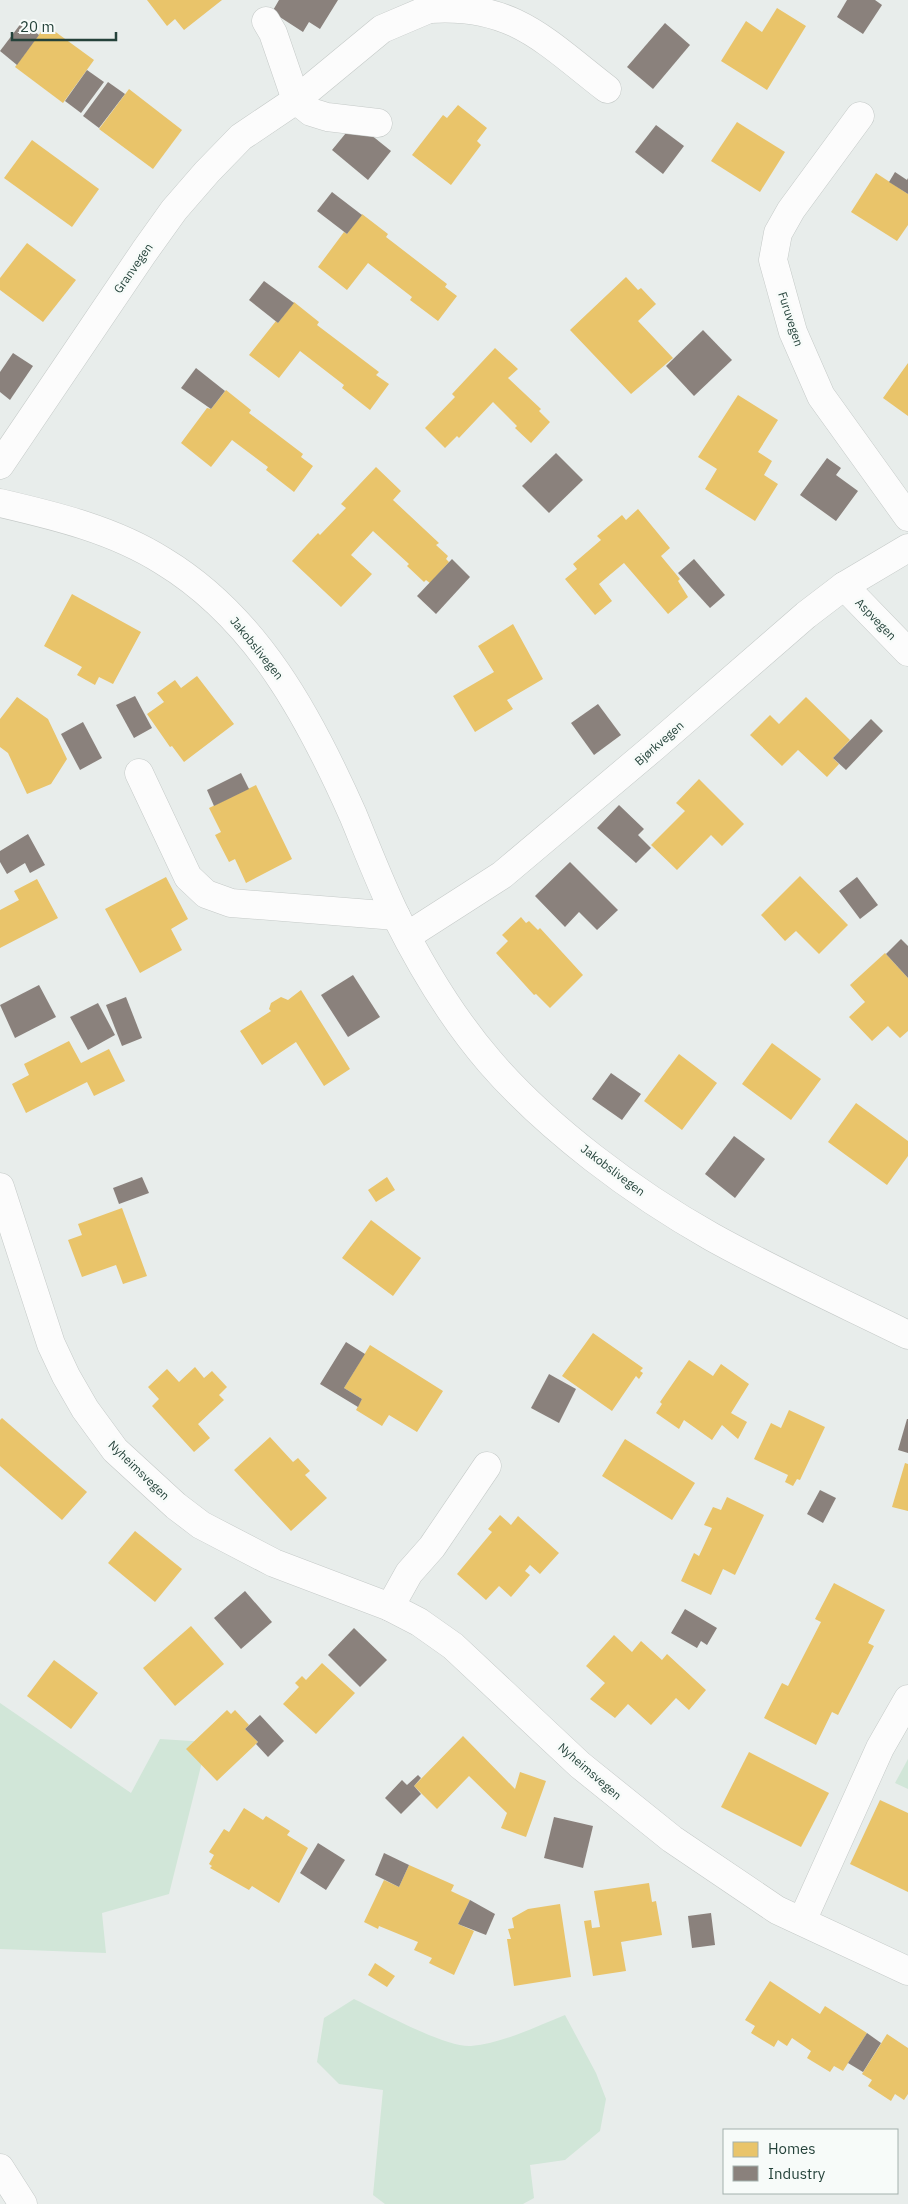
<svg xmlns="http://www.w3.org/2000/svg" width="908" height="2204" font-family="'IBM Plex Sans',sans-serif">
	<rect width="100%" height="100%" fill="#e8edeb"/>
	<g fill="#d1e6d8">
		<path d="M0,1703l131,90 29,-54 47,3 -38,152 -67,19 4,40 -106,-4z"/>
		<path d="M908,1759v30l-13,-6z"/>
		<path d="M354,1999c25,12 92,49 117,47 32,-3 64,-19 94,-31l31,58 10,26 -6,32 -35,29 -35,5 4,33 -11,6h-138l-12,-9 10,-105 -44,-6 -22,-22 7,-44z"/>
	</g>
	<g fill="#e9c46a">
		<path d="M147,0h75l-38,30 -9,-11 -8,7z"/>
		<path d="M777,8l29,18 -39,64 -46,-29 25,-40 16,11z"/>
		<path d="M46,25l48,35 -31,43 -48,-36z"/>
		<path d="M129,89l53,41 -29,39 -54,-40z"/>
		<path d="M458,105l29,23 -10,13 4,4 -30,40 -39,-30 31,-40 4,3z"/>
		<path d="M737,122l48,30 -25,40 -49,-31z"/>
		<path d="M32,140l67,49 -27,38 -68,-49z"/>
		<path d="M876,173l32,21v31l-11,16 -46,-29z"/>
		<path d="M362,214l26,20 -2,3 61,47 -2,3 12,9 -19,25 -28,-21 2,-3 -44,-34 -21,27 -29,-23 26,-35 3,2z"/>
		<path d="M27,243l49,37 -33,42 -43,-32v-12z"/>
		<path d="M626,277l12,13 3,-2 15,16 -18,17 35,37 -42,36 -61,-64z"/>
		<path d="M294,302l25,20 -2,3 62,47 -3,3 13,9 -19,26 -28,-22 2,-3 -44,-34 -21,27 -30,-23 27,-34 2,2z"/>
		<path d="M495,348l23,21 -10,9 33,31 -2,2 11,11 -19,21 -16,-15 2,-2 -24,-24 -34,36 -2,-2 -12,12 -20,-20 30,-31 -3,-3z"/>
		<path d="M908,363v53l-25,-18z"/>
		<path d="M226,390l25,20 -2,3 54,41 -2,3 12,9 -19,26 -28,-22 2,-3 -36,-27 -21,27 -30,-24 26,-35 4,1z"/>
		<path d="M738,395l40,25 -20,32 14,9 -8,14 14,9 -23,37 -50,-32 12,-20 -19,-12z"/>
		<path d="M376,467l25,24 -8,9 46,43 -3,2 12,11 -2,3 3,3 -19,21 -4,-3 -2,2 -17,-16 2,-2 -36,-33 -22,24 21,19 -31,33 -49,-46 26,-28 2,2 26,-27 -5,-4z"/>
		<path d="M638,509l32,39 -9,8 19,23 -2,2 10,16 -20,17 -44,-51 -25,21 13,17 -17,14 -30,-36 12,-10 -4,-5 28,-24 -4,-4 25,-21 4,5z"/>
		<path d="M72,594l69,38 -28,52 -14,-7 -4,8 -18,-10 5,-8 -38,-21z"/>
		<path d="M513,624l30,55 -36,21 6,9 -38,23 -22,-36 41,-24 -16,-26z"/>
		<path d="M197,676l37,48 -50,38 -12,-16 -2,1 -23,-33 17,-12 -7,-9 18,-13 6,8z"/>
		<path d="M17,697l31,22 19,40 -16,25 -24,10 -19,-41 -8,-6v-28z"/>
		<path d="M806,697l44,43 -17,18 6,6 -12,13 -29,-27 -16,16 -32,-31 20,-20 9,9z"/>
		<path d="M699,779l45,45 -22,22 -11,-11 -34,35 -26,-25 34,-34 -9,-8z"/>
		<path d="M256,785l36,74 -46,24 -11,-24 -6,3 -14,-27 6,-3 -12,-24z"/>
		<path d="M800,876l48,49 -29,29 -23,-23 -11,10 -24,-26z"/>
		<path d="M166,877l22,42 -17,10 11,21 -42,23 -35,-64z"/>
		<path d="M37,879l21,39 -58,30v-38l19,-10 -5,-9z"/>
		<path d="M521,917l5,6 3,-2 9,9 2,-2 43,47 -33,33 -14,-14 -2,1 -38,-42 12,-12 -6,-6z"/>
		<path d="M885,953l23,25v53l-8,7 -12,-12 -16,15 -23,-24 16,-15 -15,-17z"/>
		<path d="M301,990l49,79 -26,17 -28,-44 -34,23 -22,-34 31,-20 -2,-2 2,-6 10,-6 7,3z"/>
		<path d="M69,1041l12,22 28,-14 16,32 -31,15 -7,-14 -61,31 -14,-29 17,-9 -5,-11z"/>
		<path d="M772,1043l49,36 -30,41 -49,-36z"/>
		<path d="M679,1054l38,29 -35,47 -38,-29z"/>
		<path d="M856,1103l52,38v15l-21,29 -59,-43z"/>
		<path d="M387,1177l8,13 -19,12 -8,-12z"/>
		<path d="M122,1208l25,68 -24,8 -7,-19 -34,12 -14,-37 14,-5 -4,-11z"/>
		<path d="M371,1220l50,38 -28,38 -51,-38z"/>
		<path d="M593,1333l50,35 -3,3 3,2 -4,6 -3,-3 -24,35 -50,-35z"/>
		<path d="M370,1345l73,46 -26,41 -28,-17 -7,11 -26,-16 6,-11 -18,-11z"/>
		<path d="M689,1360l24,16 8,-12 28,20 -18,29 16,9 -9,17 -16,-14 -10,15 -28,-20 -5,9 -23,-16 6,-9 -2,-2z"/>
		<path d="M195,1367l9,11 8,-7 15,16 -8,8 5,5 -26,24 12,14 -16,14 -42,-46 7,-7 -11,-12 19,-18 12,13z"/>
		<path d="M789,1410l36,17 -25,53 -3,-1 -4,7 -8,-4 3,-7 -34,-16 17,-36 10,5z"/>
		<path d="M2,1418l85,74 -25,28 -62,-54v-46z"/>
		<path d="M270,1437l23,25 5,-4 12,13 -5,4 22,23 -36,33 -57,-61z"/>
		<path d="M625,1439l70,44 -23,37 -70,-44z"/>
		<path d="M905,1463l3,1v47l-16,-4z"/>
		<path d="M727,1497l37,18 -29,60 -12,-6 -12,26 -30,-14 13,-28 5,3 13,-28 -8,-3 9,-18 8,3z"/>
		<path d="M500,1515l11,10 7,-9 41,37 -19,21 -10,-9 -5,6 5,4 -19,22 -12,-11 -13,14 -29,-26 35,-42 -4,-3z"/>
		<path d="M135,1531l47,38 -27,33 -47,-39z"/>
		<path d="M834,1583l51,27 -17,33 6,3 -36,69 -6,-3 -16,33 -52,-27 18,-35 6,3 33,-64 -6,-3z"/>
		<path d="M191,1626l33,38 -49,42 -32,-38z"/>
		<path d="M614,1635l18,17 9,-11 21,19 5,-6 39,36 -17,20 -13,-12 -25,27 -23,-21 -13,14 -25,-19 15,-16 -19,-17z"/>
		<path d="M54,1660l44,33 -27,36 -44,-33z"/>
		<path d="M322,1663l33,30 -39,41 -33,-30 16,-17 -4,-4 7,-7 4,4z"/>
		<path d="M227,1710l4,4 4,-4 14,15 -4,4 13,13 -41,39 -31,-32z"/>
		<path d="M463,1736l52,53 5,-17 26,9 -20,56 -25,-9 6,-15 -38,-37 -32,33 -23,-23z"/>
		<path d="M749,1752l80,41 -28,54 -80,-40z"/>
		<path d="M880,1800l28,13v79l-58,-28z"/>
		<path d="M244,1808l19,12 3,-4 24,15 -3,4 21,13 -29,55 -27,-17 -3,4 -39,-22 2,-2 -3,-2 5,-9 -5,-3 15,-23 5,3z"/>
		<path d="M409,1865l45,20 -3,6 19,9 -12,24 16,7 -20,44 -25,-12 3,-5 -18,-8 4,-8 -39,-16 -1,3 -14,-7 20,-42 15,7z"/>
		<path d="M649,1883l3,19 4,-1 6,34 -41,7 5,29 -33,5 -9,-55 7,-1 1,8 8,-1 -6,-36z"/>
		<path d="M560,1904l11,73 -57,9 -7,-47h4l-3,-10 6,-1 -2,-10 16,-9z"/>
		<path d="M375,1963l20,13 -8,11 -19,-12z"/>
		<path d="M770,1981l50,33 5,-8 42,27 -24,38 -9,-5 -4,6 -23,-14 4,-7 -19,-13 -5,8 -9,-6 -4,7 -23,-14 4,-7 -10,-6z"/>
		<path d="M887,2034l21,14v46l-4,6 -9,-6 -4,7 -23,-15 4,-6 -10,-6z"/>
	</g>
	<g fill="#8a817c">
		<path d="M279,0h59l-18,29 -11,-7 -6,10 -31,-20z"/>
		<path d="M847,0h28l7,5 -19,29 -26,-17z"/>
		<path d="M22,22l17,13 -22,30 -17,-14z"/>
		<path d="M665,23l25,22 -37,44 -26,-22z"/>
		<path d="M87,70l17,12 -23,31 -16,-12z"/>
		<path d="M108,82l17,12 -26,34 -16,-12z"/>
		<path d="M355,122l36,29 -23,29 -36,-30z"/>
		<path d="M656,125l28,21 -21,28 -28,-22z"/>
		<path d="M895,172l12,8 1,-2v16l-19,-12z"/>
		<path d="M332,192l30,23 -15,19 -30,-23z"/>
		<path d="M264,281l30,22 -16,20 -29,-23z"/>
		<path d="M703,330l29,30 -38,36 -28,-30z"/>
		<path d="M13,353l20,13 -23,34 -10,-8v-20z"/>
		<path d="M196,368l29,23 -14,18 -30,-21z"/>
		<path d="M556,453l27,27 -34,33 -27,-27z"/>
		<path d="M827,458l14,10 -5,7 22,16 -22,30 -36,-26z"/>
		<path d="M452,559l18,18 -34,37 -19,-18z"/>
		<path d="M694,559l31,36 -15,13 -32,-35z"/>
		<path d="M135,696l17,32 -18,10 -18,-33z"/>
		<path d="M598,704l23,31 -27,20 -23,-32z"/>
		<path d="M871,719l12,12 -37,39 -13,-12z"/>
		<path d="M83,722l19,36 -22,12 -19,-36z"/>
		<path d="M241,773l8,16 -35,17 -7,-16z"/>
		<path d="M619,805l25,24 -6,6 13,13 -15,15 -39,-35z"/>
		<path d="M28,834l17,31 -15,8 -5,-10 -18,11 -7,-12v-11z"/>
		<path d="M570,862l48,48 -21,20 -18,-18 -14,15 -30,-31z"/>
		<path d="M857,877l21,28 -18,14 -21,-28z"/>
		<path d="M901,939l7,7v32l-22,-24z"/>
		<path d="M353,975l27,42 -32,20 -27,-42z"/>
		<path d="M39,985l17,32 -41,21 -15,-33z"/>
		<path d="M126,997l16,41 -20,8 -16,-41z"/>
		<path d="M98,1003l17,32 -27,15 -18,-33z"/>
		<path d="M611,1073l30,21 -19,26 -30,-21z"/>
		<path d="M734,1136l31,23 -30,39 -30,-24z"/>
		<path d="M142,1177l7,16 -30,11 -6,-16z"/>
		<path d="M346,1342l19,12 -21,34 18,11 -4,8 -38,-23z"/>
		<path d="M549,1374l27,15 -17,34 -28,-15z"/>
		<path d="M907,1419h1v34l-10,-3z"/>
		<path d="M820,1490l16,8 -13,25 -16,-9z"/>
		<path d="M245,1591l27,31 -31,27 -27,-31z"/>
		<path d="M685,1609l32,19 -10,17 -6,-4 -4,7 -26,-15z"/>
		<path d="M354,1628l33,32 -27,27 -32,-32z"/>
		<path d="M260,1715l24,26 -16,16 -12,-13 2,-2 -13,-13z"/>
		<path d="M418,1775l3,3 -7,8 7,8 -20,20 -16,-16 17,-18 5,5z"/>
		<path d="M554,1817l39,9 -10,42 -39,-10z"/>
		<path d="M318,1843l27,17 -19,30 -26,-17z"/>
		<path d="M384,1853l25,12 -10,22 -24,-12z"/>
		<path d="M470,1900l25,14 -9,21 -28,-11z"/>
		<path d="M711,1913l4,32 -23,3 -4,-32z"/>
		<path d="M867,2033l14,10 -18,29 -15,-9z"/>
	</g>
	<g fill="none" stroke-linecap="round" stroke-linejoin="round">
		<g stroke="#c5cac8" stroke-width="29">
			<g id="minor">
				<path d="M429,9c84,-6 116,32 178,80"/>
				<path d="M266,21l7,12 23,67 15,12 16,5 51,6"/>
				<path d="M860,116l-69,94 -13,23 -5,27 20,72 28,64 87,121"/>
				<path d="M0,465l144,-213 30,-42 33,-38 34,-35 55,-37 86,-71 47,-20 1,-9"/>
				<path d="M0,503c56,13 114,27 163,58 94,57 147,157 190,254 14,34 27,68 43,101 26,52 56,102 94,146 58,67 144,131 222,175 63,35 131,66 196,98"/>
				<path d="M844,586l64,66"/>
				<path d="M139,773l49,104 18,17 25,9 165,13"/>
				<path d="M407,936l95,-61 152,-128 152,-132 38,-29 64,-38"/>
				<path d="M0,1187l51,157 15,32 19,33 30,41 61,56 25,19 73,38 116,44 29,15 34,24 127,119 92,74 105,71 131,61"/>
				<path d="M390,1607l19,-34 23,-26 55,-81"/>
				<path d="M802,1921l78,-173 28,-49"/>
				<path d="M0,2168l23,36"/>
			</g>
		</g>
		<use href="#minor" stroke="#fcfcfc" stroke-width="28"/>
	</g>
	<g text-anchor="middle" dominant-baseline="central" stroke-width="5" stroke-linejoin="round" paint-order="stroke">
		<g font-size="12" fill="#24423a" stroke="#f7fbf9">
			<text transform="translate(133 268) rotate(-55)">Granvegen</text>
			<text transform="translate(791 319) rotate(72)">Furuvegen</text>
			<text transform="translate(876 619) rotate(46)">Aspvegen</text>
			<text transform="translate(257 648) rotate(51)">Jakobslivegen</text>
			<text transform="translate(659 743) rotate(-41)">Bjørkvegen</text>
			<text transform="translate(613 1170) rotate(37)">Jakobslivegen</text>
			<text transform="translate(139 1470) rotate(44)">Nyheimsvegen</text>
			<text transform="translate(590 1771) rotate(41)">Nyheimsvegen</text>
		</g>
	</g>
	<rect x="723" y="2129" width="175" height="65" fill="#f7fbf9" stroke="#a3b1ad"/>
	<rect x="733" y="2142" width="25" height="15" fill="#e9c46a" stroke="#a3b1ad"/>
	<text x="768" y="2154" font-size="15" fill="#24423a">Homes</text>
	<rect x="733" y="2166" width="25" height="15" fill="#8a817c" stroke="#a3b1ad"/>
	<text x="768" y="2179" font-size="15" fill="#24423a">Industry</text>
	<path d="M12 32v8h104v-8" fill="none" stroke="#24423a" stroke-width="2.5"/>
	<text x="20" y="32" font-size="15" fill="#24423a" stroke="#f7fbf9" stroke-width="4" paint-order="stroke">20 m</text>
</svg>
